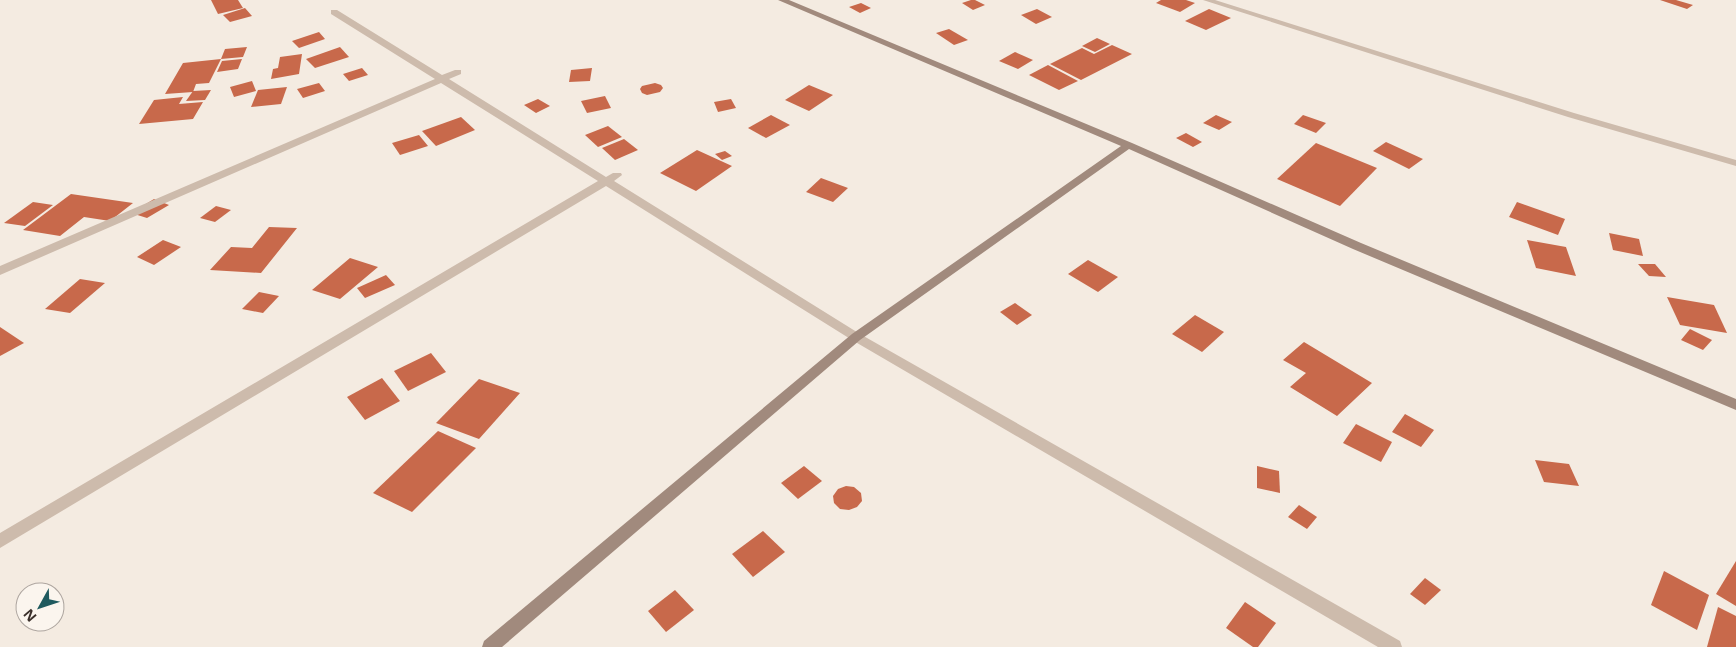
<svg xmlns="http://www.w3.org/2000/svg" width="1736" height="647" font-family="'Noto Sans',sans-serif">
	<rect width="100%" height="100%" fill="#f4ebe1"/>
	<g fill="#c8694b">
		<path d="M211,0h27l5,8 -25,6z"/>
		<path d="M971,0h4l10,5 -12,5 -11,-7z"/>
		<path d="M1161,0h25l9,3 -15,9 -24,-9z"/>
		<path d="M1660,0h16l17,5 -6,4z"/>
		<path d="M861,3l10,5 -11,5 -11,-6z"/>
		<path d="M245,8l7,8 -22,6 -7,-7z"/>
		<path d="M1037,9l15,8 -16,7 -15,-9z"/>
		<path d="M1209,9l22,9 -25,12 -21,-9z"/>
		<path d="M949,29l19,11 -14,5 -18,-12z"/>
		<path d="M319,32l6,7 -26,9 -7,-7z"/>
		<path d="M1097,38l13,6 -15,8 -13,-6z"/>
		<path d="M1112,45l20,9 -51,26 -31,-16 32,-16 12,6z"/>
		<path d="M247,47l-4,10 -22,2 4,-10z"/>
		<path d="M340,47l9,10 -34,11 -9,-9z"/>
		<path d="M1015,52l18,8 -15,9 -19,-8z"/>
		<path d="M302,54l-3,20 -28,5 2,-10 5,-1 2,-11z"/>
		<path d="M221,59l-12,24 -13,1 -3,8 -28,2 18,-31z"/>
		<path d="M242,59l-4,10 -21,3 5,-11z"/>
		<path d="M1048,65l30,16 -19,9 -30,-15z"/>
		<path d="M362,68l6,7 -19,6 -6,-7z"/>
		<path d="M592,68l-2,13 -21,1 2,-12z"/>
		<path d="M252,81l4,10 -22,6 -4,-10z"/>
		<path d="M319,83l6,8 -22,7 -6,-9z"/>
		<path d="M655,83l6,2 2,3 -3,4 -13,3 -5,-2 -2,-4 2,-3z"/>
		<path d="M809,85l24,10 -24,16 -24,-11z"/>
		<path d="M287,87l-6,17 -30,3 7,-17z"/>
		<path d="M211,90l-6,10 -19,1 7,-10z"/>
		<path d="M605,96l6,12 -24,5 -6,-12z"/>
		<path d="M183,97l-4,7 24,-2 -10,17 -54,5 15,-24z"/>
		<path d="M538,99l12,7 -14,7 -12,-8z"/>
		<path d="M731,99l5,9 -18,4 -4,-10z"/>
		<path d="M771,115l19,10 -24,13 -18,-10z"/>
		<path d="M1216,115l16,7 -13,8 -16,-7z"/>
		<path d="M1303,115l23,8 -10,10 -22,-9z"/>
		<path d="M461,117l14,13 -39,16 -14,-15z"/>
		<path d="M608,126l14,11 -24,10 -13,-12z"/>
		<path d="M1186,133l16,9 -9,5 -17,-9z"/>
		<path d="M419,135l9,11 -28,9 -8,-12z"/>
		<path d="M624,139l14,11 -23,10 -13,-12z"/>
		<path d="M1386,142l37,17 -14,10 -36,-18z"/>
		<path d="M1316,143l61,25 -37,38 -63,-27z"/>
		<path d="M697,150l35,16 -36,25 -36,-18z"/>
		<path d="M725,151l7,5 -10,4 -7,-6z"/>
		<path d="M821,178l27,10 -15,14 -27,-10z"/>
		<path d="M71,194l62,9 -23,18 -26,-4 -24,19 -37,-6z"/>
		<path d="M154,199l15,6 -22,13 -16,-5z"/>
		<path d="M33,202l20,3 -28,21 -21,-3z"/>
		<path d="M1517,202l48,17 -7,16 -49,-18z"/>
		<path d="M216,206l15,4 -16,12 -15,-4z"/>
		<path d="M269,227l28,1 -36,45 -51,-3 21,-23 21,1z"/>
		<path d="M1609,233l30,6 4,17 -30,-6z"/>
		<path d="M163,240l18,7 -27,18 -17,-8z"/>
		<path d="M1527,240l39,7 10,29 -40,-8z"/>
		<path d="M350,258l28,9 -38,32 -28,-9z"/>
		<path d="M1088,260l30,17 -20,15 -30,-18z"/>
		<path d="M1638,264h17l11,13 -17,-1z"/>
		<path d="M386,275l9,10 -30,13 -8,-10z"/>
		<path d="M80,279l25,4 -35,30 -25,-4z"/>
		<path d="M259,292l20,4 -16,17 -21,-4z"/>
		<path d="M1667,297l47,8 13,28 -47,-8z"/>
		<path d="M1015,303l17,12 -15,10 -17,-13z"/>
		<path d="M1195,315l29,17 -22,20 -30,-18z"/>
		<path d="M0,327l24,16 -24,13z"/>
		<path d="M1690,329l22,11 -9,10 -22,-10z"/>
		<path d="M1304,342l68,41 -35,33 -47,-29 16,-14 -23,-13z"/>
		<path d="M431,353l15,19 -38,19 -14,-20z"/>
		<path d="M382,378l18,23 -35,19 -18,-23z"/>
		<path d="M479,379l41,14 -41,46 -43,-16z"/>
		<path d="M1405,414l29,16 -13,17 -29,-15z"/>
		<path d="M1356,424l36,18 -11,20 -38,-19z"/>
		<path d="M438,431l38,17 -64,64 -39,-19z"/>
		<path d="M1535,460l34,4 10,22 -35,-4z"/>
		<path d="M804,466l18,15 -24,18 -17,-16z"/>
		<path d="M1257,466l22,5 1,22 -23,-5z"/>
		<path d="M846,486l8,1 7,6 1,8 -5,6 -8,3 -9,-1 -6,-6 -1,-7 5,-7z"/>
		<path d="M1299,505l18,12 -10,12 -19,-12z"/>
		<path d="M763,531l22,21 -32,25 -21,-23z"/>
		<path d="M1736,561v45l-20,-12z"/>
		<path d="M1664,571l45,24 -12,35 -46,-25z"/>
		<path d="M1425,578l16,12 -16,15 -15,-11z"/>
		<path d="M675,590l19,20 -28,22 -18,-21z"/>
		<path d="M1245,602l31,21 -18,24h-5l-27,-19z"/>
		<path d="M1718,607l18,9v31h-29z"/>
	</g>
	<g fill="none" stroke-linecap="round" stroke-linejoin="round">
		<g fill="#cdbbac" fill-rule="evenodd">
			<path d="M1203,0h12l359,113 162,47v6l-168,-49z"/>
			<path d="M331,10h6l105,65 13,-5h6v4l-12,5 157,98 7,-4h8l1,2 -8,6 246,153 540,307 2,6h-24l-526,-307 -246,-154 -606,362v-15l598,-352 -157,-98 -441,192v-9l435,-187 -104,-65z"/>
		</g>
		<path fill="#a18a7d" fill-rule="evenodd" d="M778,0h11l343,143 229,100 375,156v11l-383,-161 -224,-100 -269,191 -358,307h-20l2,-6 368,-307 269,-188z"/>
	</g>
	<g transform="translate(40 607) rotate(230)"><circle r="24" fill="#fbf5ee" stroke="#aea6a0"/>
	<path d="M0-4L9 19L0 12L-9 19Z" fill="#1f5a5e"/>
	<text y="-8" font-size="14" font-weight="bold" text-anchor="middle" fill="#3b302b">N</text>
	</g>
</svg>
